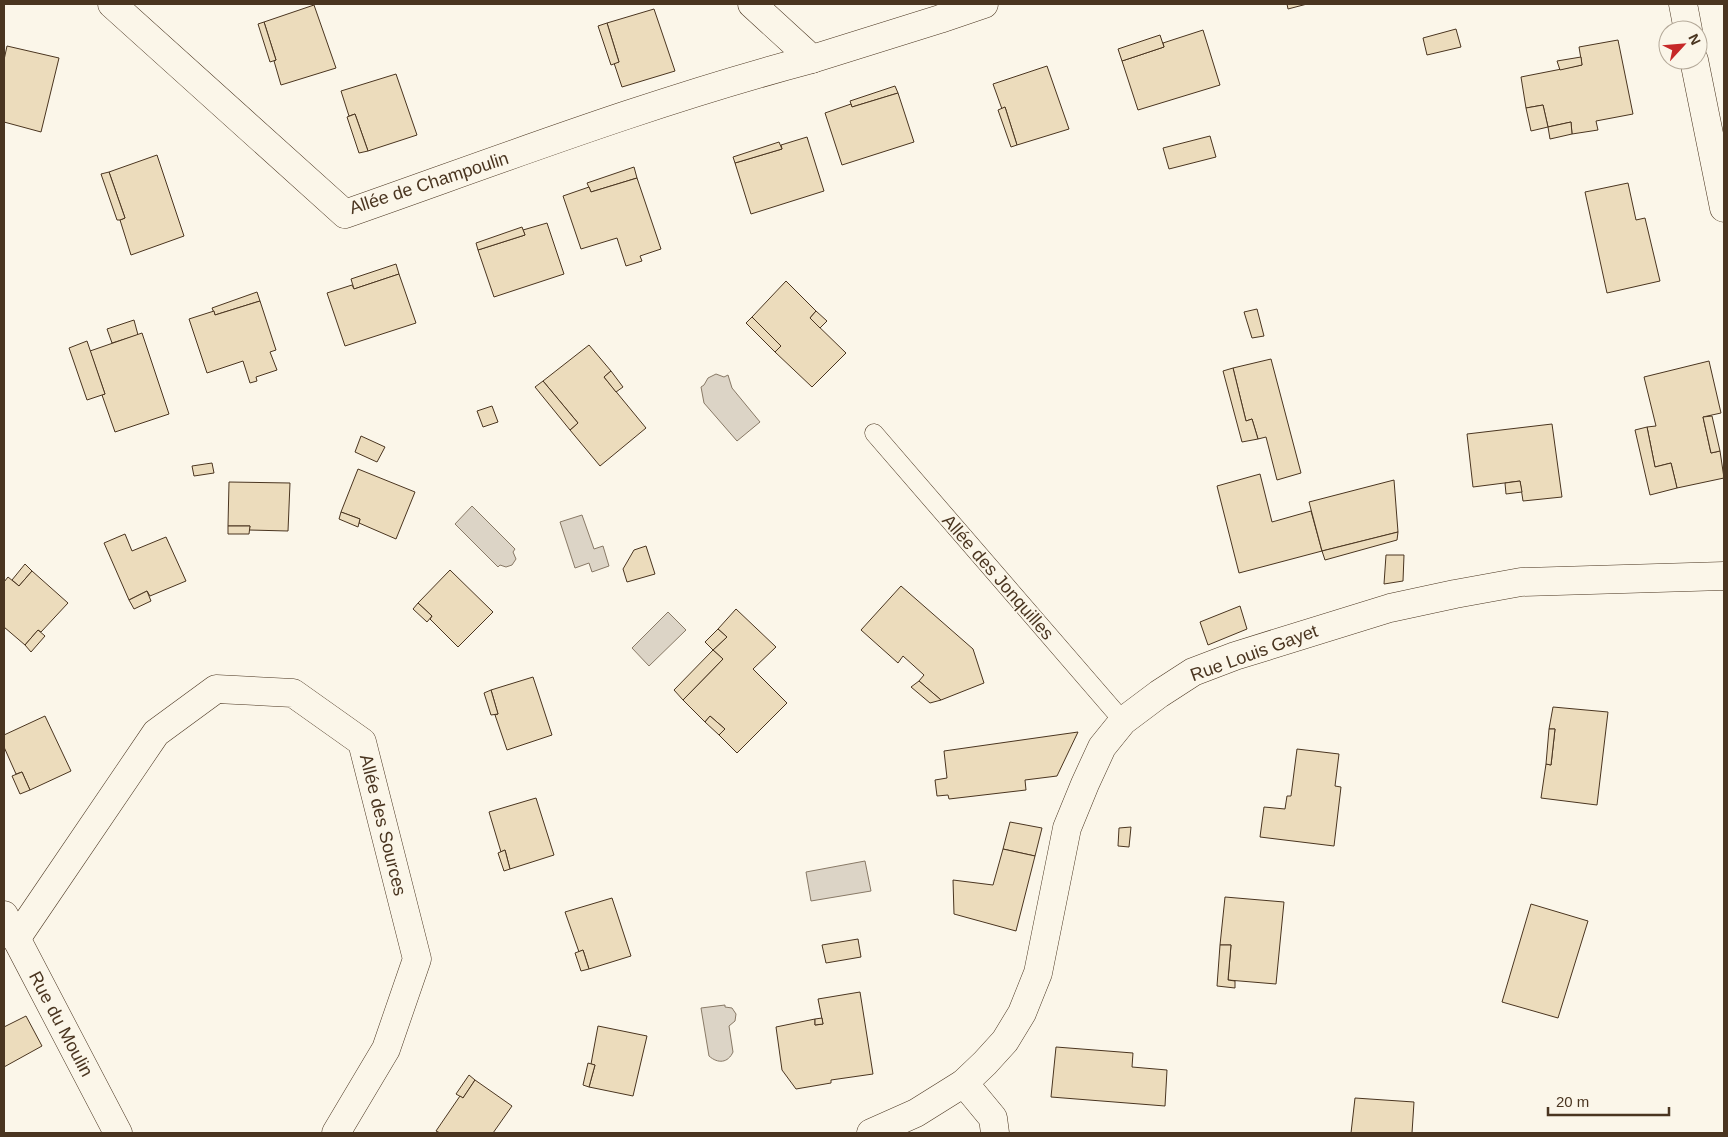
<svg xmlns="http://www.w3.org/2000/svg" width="1728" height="1137" font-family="Helvetica,sans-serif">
	<rect width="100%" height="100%" fill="#fbf6e9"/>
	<g fill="#dcd4c6" stroke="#887966">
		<path d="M716,374l8,3 4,-2 4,13 28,34 -23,19 -33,-38 -3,-16 3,-2 4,-7z"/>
		<path d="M472,506l43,43 -2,3 3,7 -4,6 -6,2 -6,-2 -2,2 -43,-43z"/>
		<path d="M582,515l12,34 9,-3 6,20 -17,6 -3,-9 -14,5 -15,-46z"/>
		<path d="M668,612l18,18 -37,36 -17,-18z"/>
		<path d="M865,861l6,30 -60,10 -5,-29z"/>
		<path d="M725,1005v2l7,1 4,6 -1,7 -6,5 4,26c-5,11 -15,12 -24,4l-8,-48z"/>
	</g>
	<g fill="#ecdcbc" stroke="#4a3520">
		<path d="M1287,4h20l-19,5z"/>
		<path d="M314,5l22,63 -55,17 -7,-24 2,-1 -12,-38z"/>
		<path d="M654,9l21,62 -53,16 -8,-24 5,-1 -12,-39z"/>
		<path d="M264,22l12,38 -6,2 -12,-38z"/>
		<path d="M607,23l12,39 -8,3 -13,-39z"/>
		<path d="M1456,29l5,18 -34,8 -4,-17z"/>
		<path d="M1203,30l17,55 -82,25 -16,-49 42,-14 -1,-4z"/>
		<path d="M1160,35l4,12 -42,14 -4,-12z"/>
		<path d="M1618,40l15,74 -37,7 2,9 -26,4 -1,-12 -23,5 -5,-22 -17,3 -5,-31 61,-12 -3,-18z"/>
		<path d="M7,46l52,12 -18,74 -37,-10v-62z"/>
		<path d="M1581,57l1,8 -22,5 -3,-9z"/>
		<path d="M1047,66l22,63 -52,16 -12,-38 -3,2 -9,-25z"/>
		<path d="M396,74l21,61 -49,16 -13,-37 -6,2 -8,-25z"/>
		<path d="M895,86l3,7 -46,14 -2,-6z"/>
		<path d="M898,93l16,49 -72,23 -17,-52 26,-9 1,3z"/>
		<path d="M1543,105l5,22 -17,4 -5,-23z"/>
		<path d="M1005,107l12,38 -6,2 -13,-37z"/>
		<path d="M355,114l13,37 -9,2 -12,-36z"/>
		<path d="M1571,122l1,12 -22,5 -2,-12z"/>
		<path d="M1210,136l6,21 -47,12 -6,-21z"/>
		<path d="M807,137l17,54 -73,23 -16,-51 47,-14 -1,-4z"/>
		<path d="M779,142l3,7 -47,14 -2,-6z"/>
		<path d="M157,155l27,81 -53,19 -11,-35 5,-2 -16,-46z"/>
		<path d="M634,167l3,11 -46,14 -4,-9z"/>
		<path d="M109,172l16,46 -5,2h-3l-16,-46z"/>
		<path d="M637,178l24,71 -21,7 2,5 -16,5 -9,-28 -36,11 -18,-53 26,-9 2,5z"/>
		<path d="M1628,183l8,37 9,-2 15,63 -53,12 -22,-101z"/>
		<path d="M547,223l17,51 -70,23 -16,-47 47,-15 -2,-5z"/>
		<path d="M522,227l3,8 -47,15 -2,-7z"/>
		<path d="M396,264l3,10 -45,15 -3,-10z"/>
		<path d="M399,274l17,49 -71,23 -18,-53 25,-8 2,4z"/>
		<path d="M786,281l30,30 -6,7 36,35 -34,34 -37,-35 6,-6 -29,-29z"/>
		<path d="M257,292l3,9 -45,14 -3,-7z"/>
		<path d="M260,301l16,49 -6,2 7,18 -21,7 1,4 -7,2 -7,-22 -36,12 -18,-54 25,-8 1,4z"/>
		<path d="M1257,309l7,27 -12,2 -8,-26z"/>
		<path d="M816,311l11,10 -7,7 -10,-10z"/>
		<path d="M752,317l29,29 -6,6 -29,-29z"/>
		<path d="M134,320l4,15 -26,8 -5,-14z"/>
		<path d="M142,333l27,81 -54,18 -13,-37 3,-1 -15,-43z"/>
		<path d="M87,341l18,53 -18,6 -18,-52z"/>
		<path d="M589,345l22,26 -7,6 42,51 -46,38 -30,-36 8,-7 -35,-42z"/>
		<path d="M1271,359l30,114 -24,7 -11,-43 -8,2 -6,-20 -6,2 -13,-53z"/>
		<path d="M1709,361l12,52 -18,4 8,36 9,-2 4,27 -47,10 -6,-25 -16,4 -8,-40 9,-1 -12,-49z"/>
		<path d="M1233,368l13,53 6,-2 6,20 -16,3 -19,-71z"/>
		<path d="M611,371l12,16 -7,5 -12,-15z"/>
		<path d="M543,381l35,42 -8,7 -35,-43z"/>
		<path d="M492,406l6,16 -15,5 -6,-16z"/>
		<path d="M1712,416l8,35 -9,2 -8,-36z"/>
		<path d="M1552,424l10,73 -39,4 -3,-20 -47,6 -6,-53z"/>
		<path d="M1647,427l8,40 16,-4 6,25 -27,7 -15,-65z"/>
		<path d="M361,436l24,11 -8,15 -22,-10z"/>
		<path d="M212,463l2,10 -20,3 -2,-10z"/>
		<path d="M358,469l57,23 -19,47 -37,-16 1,-4 -19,-7z"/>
		<path d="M1260,474l12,48 39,-11 11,40 -83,22 -22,-87z"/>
		<path d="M1394,480l4,52 -76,19 -13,-49z"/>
		<path d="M1520,481l2,11 -16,2 -1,-11z"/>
		<path d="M229,482l61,1 -2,48 -39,-1 1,-4h-22z"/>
		<path d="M341,512l19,7 -2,8 -19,-8z"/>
		<path d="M228,526h22l-1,8h-21z"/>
		<path d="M1398,532l-1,8 -72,20 -3,-9z"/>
		<path d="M125,534l7,17 34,-14 20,44 -36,15 -3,-5 -18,9 -25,-57z"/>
		<path d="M646,546l9,28 -28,8 -4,-13 11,-19z"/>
		<path d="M1386,555h18l-1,26 -19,3z"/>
		<path d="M25,564l7,7 -13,15 -7,-6z"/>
		<path d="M450,570l43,42 -35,35 -28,-28 2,-3 -14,-13z"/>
		<path d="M32,571l36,32 -27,29 -3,-2 -13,15 -21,-18v-45l4,-5 11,9z"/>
		<path d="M901,586l72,63 11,34 -43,17 -22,-19 5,-6 -21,-19 -5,7 -37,-33z"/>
		<path d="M147,591l4,10 -17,8 -5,-9z"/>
		<path d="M418,603l14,13 -5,6 -14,-13z"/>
		<path d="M1240,606l7,23 -39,16 -8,-23z"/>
		<path d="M736,609l40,38 -23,22 34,34 -50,50 -18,-18 6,-6 -15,-13 -5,6 -22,-22 40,-41 -10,-9 14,-13 -9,-8z"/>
		<path d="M718,629l9,8 -14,13 -8,-8z"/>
		<path d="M38,630l7,6 -14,16 -6,-7z"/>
		<path d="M713,650l10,9 -40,41 -9,-10z"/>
		<path d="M533,677l19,58 -45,15 -12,-35 3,-1 -7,-24z"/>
		<path d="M919,681l22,19 -11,3 -19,-16z"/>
		<path d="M491,690l7,24 -7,1 -7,-22z"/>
		<path d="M1553,707l55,5 -11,93 -56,-7 5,-34 5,1 4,-36h-6z"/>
		<path d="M45,716l26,55 -41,19 -8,-18 -6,2 -12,-27v-12z"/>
		<path d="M710,716l15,13 -6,6 -14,-13z"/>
		<path d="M1549,729h6l-4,36 -5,-1z"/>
		<path d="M1078,732l-21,44 -32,4 1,10 -77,9 -1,-4 -11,1 -2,-16 12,-2 -3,-27z"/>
		<path d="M1297,749l42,5 -4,32 6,1 -7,59 -74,-9 4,-30 21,2 2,-13h4z"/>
		<path d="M22,772l8,18 -10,4 -8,-18z"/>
		<path d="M536,798l18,57 -44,14 -5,-19 -4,2 -12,-40z"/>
		<path d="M1010,822l32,6 -7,28 -32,-7z"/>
		<path d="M1131,827l-2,20 -11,-1 1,-18z"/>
		<path d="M1003,849l32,7 -19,75 -62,-17 -1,-34 40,5z"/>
		<path d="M505,850l5,19 -6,2 -6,-18z"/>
		<path d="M1225,897l59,5 -8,82 -48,-4 3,-35h-11z"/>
		<path d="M612,898l19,58 -42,13 -6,-19 -4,2 -14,-40z"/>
		<path d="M1531,904l57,17 -30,97 -56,-16z"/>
		<path d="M858,939l3,18 -35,6 -4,-18z"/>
		<path d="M1220,945h11l-3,35 7,1v7l-18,-2z"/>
		<path d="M583,950l6,19 -8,2 -6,-18z"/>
		<path d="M860,992l13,82 -42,6v3l-35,6 -14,-19 -6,-43 39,-8v6l8,-1 -5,-25z"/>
		<path d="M26,1016l16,30 -38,21v-40z"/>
		<path d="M822,1018l1,6 -8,1v-6z"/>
		<path d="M598,1026l49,10 -14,60 -44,-9 6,-22 -4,-1z"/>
		<path d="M1056,1047l77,6 -1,14 35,3 -2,36 -114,-9z"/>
		<path d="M588,1063l7,2 -6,22 -6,-2z"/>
		<path d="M469,1075l6,5 -12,18 -7,-4z"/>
		<path d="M475,1080l37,26 -19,27h-53l-4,-2 24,-35 3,2z"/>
		<path d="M1355,1098l59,4 -2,31h-61z"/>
	</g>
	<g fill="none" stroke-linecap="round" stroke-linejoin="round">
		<g stroke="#4a3520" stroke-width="19">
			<path id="service" d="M874,433l249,288"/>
		</g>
		<g stroke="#4a3520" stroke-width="29">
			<g id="minor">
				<path d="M112,4l233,210c154,-54 308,-113 467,-155"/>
				<path d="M752,4l60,55 128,-40 44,-15"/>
				<path d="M1683,4l5,26"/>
				<path d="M1694,60l30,148"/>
				<path d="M4,915l114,218"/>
				<path d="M16,939l140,-206 60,-44 77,4 69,49 55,217 -31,90 -50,84"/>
				<path d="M964,1083l29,35 2,15"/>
				<path d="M871,1133l45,-20 48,-30 21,-20 20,-22 17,-28 16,-40 29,-145 18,-44 17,-37 21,-26 36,-27 34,-22 42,-16 155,-48 65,-14 66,-12 203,-6"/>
			</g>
		</g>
		<use href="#service" stroke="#fbf6e9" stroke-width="18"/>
		<use href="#minor" stroke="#fbf6e9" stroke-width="28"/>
	</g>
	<g text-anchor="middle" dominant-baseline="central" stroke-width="4" stroke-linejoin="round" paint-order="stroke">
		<g font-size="18" fill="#4a3520" stroke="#fbf6e9">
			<text transform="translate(429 183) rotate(-18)">Allée de Champoulin</text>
			<text transform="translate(998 577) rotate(49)">Allée des Jonquilles</text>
			<text transform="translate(1254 653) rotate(-20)">Rue Louis Gayet</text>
			<text transform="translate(383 825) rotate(76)">Allée des Sources</text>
			<text transform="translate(61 1024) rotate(62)">Rue du Moulin</text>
		</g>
	</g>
	<rect width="1728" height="1137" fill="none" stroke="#4a3520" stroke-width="10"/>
	<g transform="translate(1683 45) rotate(64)"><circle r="24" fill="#fbf6e9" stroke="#b4a999"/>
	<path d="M0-4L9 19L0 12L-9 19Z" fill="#c62828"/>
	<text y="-8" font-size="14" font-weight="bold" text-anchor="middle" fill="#4a3520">N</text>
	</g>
	<path d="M1548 1107v8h121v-8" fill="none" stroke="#4a3520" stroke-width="2.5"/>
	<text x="1556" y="1107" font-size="15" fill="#4a3520" stroke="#fbf6e9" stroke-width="4" paint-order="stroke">20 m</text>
</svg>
